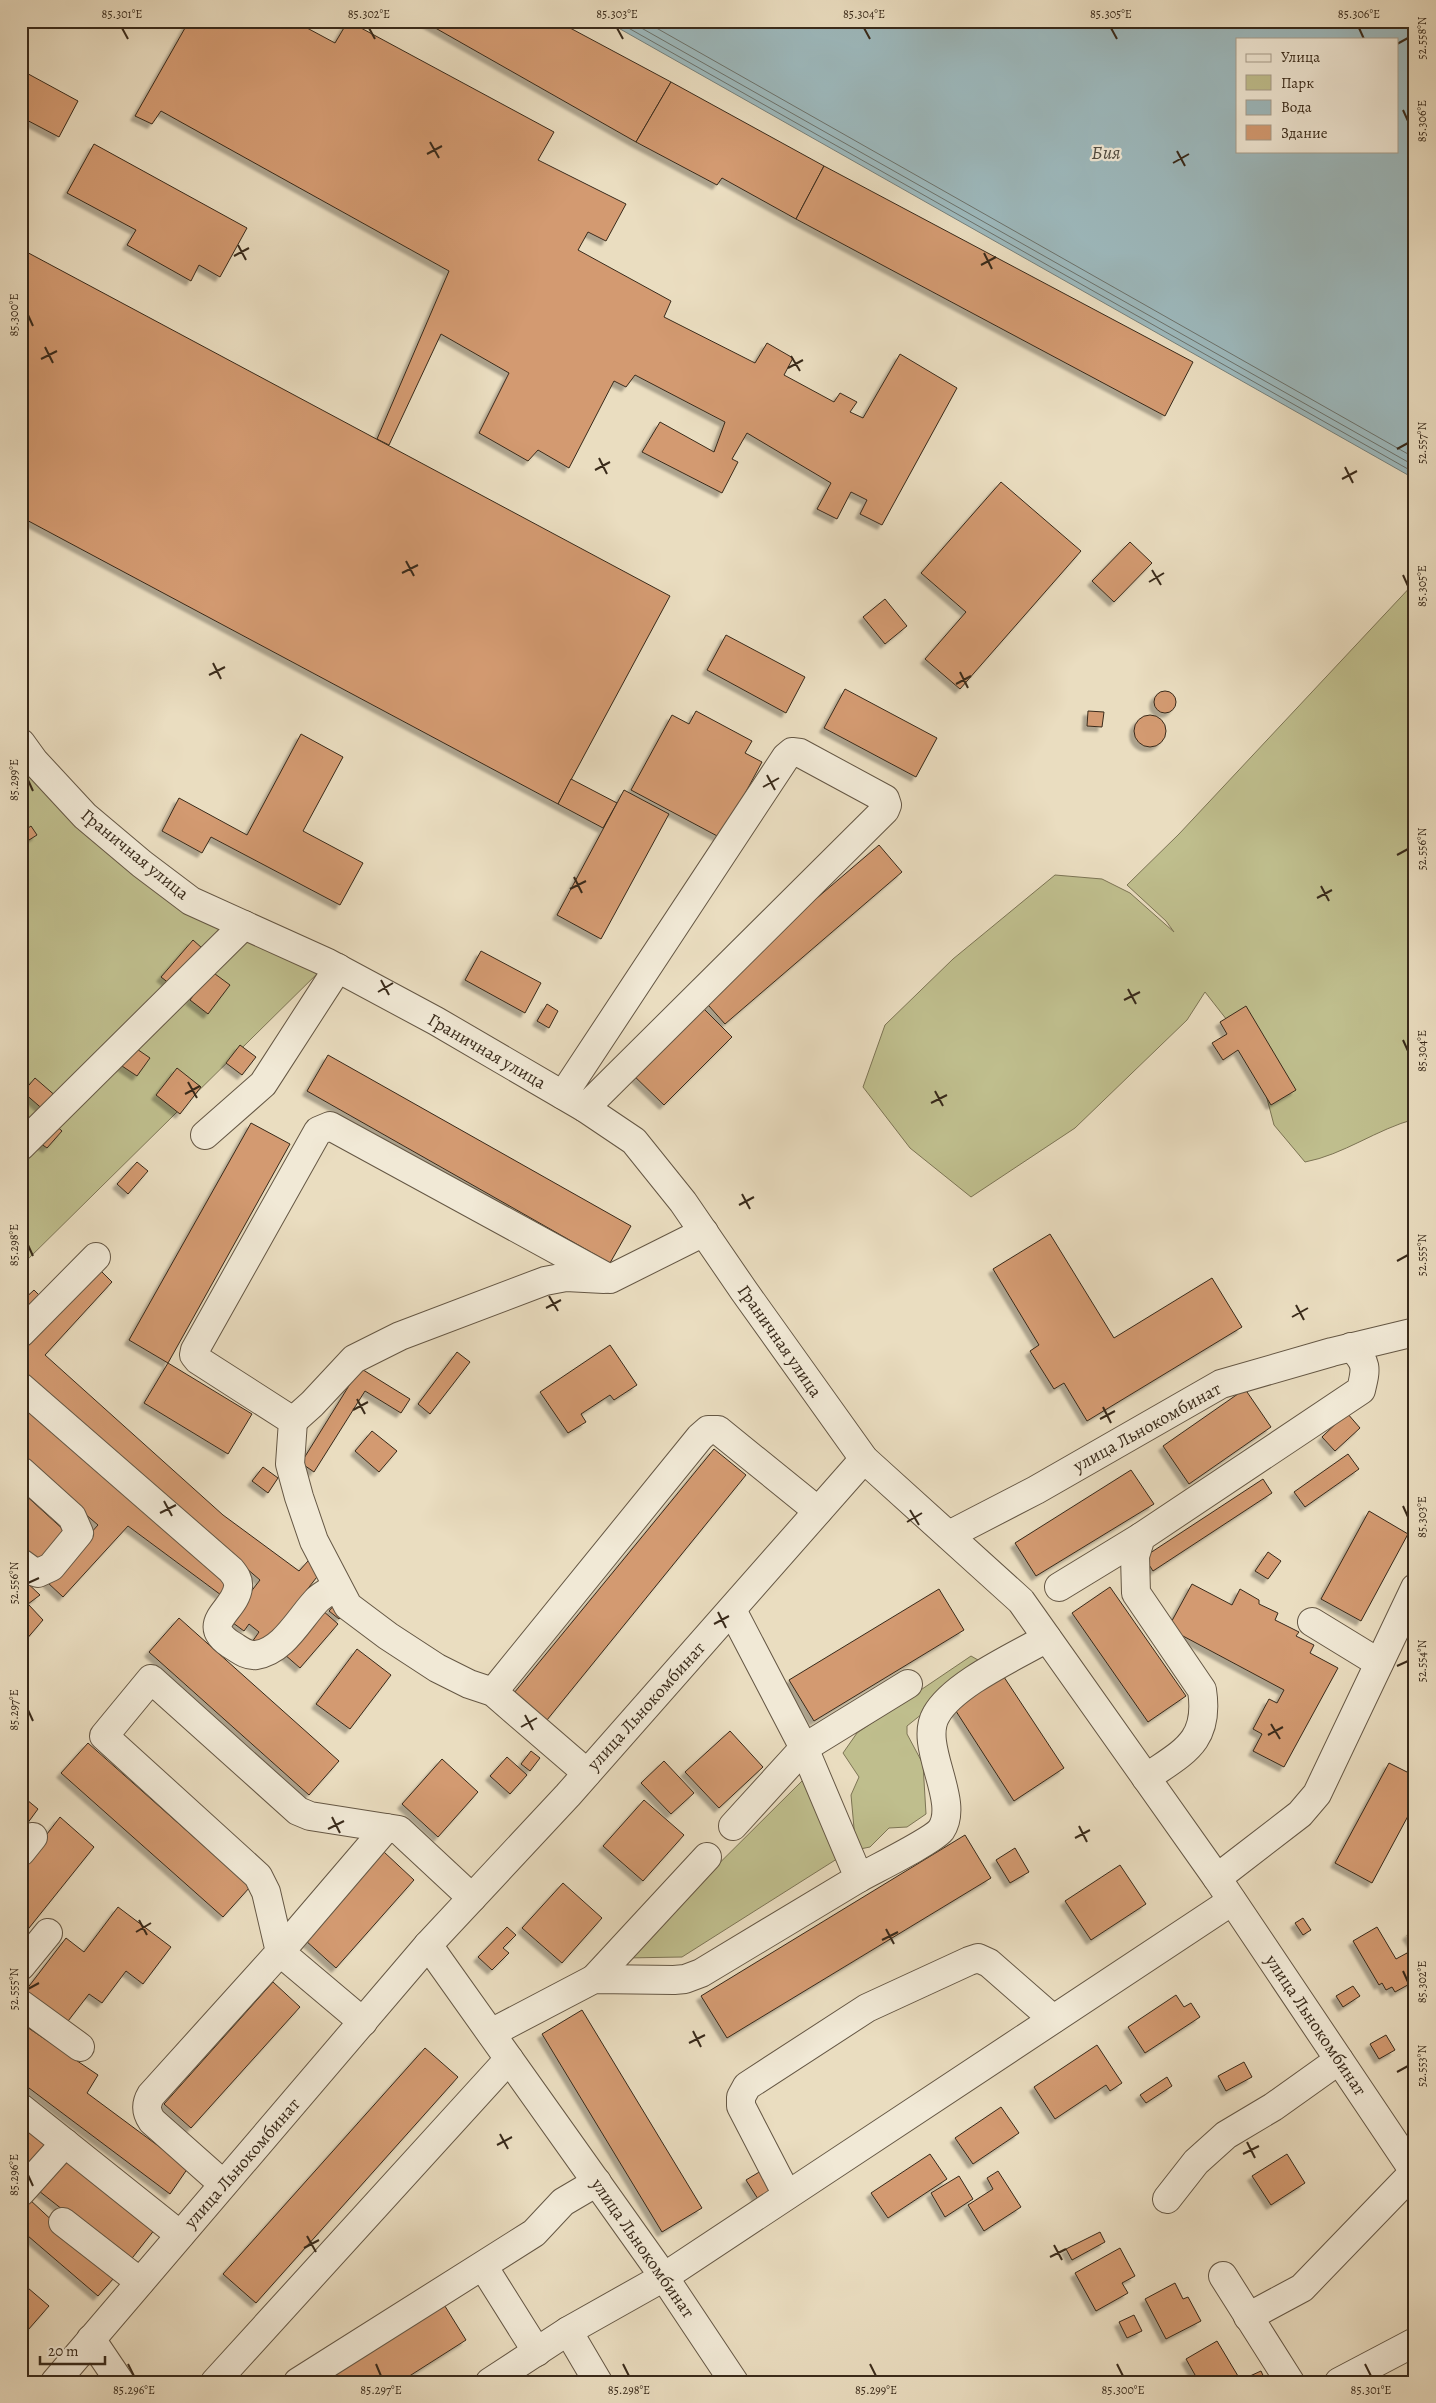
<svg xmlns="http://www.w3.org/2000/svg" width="1436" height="2403" font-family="Alegreya,serif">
	<defs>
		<filter id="shadow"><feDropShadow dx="-4.5" dy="4.5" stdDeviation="1" flood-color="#0004"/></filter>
	</defs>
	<rect width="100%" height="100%" fill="#eaddc0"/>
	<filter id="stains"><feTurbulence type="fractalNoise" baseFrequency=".004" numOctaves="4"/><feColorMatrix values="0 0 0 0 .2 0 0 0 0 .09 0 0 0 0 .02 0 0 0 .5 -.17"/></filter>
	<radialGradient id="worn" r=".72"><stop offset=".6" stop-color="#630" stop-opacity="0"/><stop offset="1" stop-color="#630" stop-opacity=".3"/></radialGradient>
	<g fill="#bfbe8d" stroke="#7c7454">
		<path d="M1415,582v537c-38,10 -72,36 -110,43l-31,-37 -18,-68 -51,-65 -18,28 -112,108 -104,69 -61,-49 -47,-61 22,-62 68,-66 102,-84 47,4 28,14 44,39 -8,-11 -39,-36 52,-51z"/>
		<path d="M21,743l121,121 186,99 -307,303z"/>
		<path d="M971,1656l7,4v9l-71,57v8l16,30 3,50 -19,13 -18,1 -19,19 -10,2 -5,-10 -4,-44 8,-18 -16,-24 14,-20z"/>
		<path d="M804,1779l36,78 -158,100 -58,1z"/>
	</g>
	<path fill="#9db9bd" stroke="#75807c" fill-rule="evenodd" d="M606,21h809v458zM1237,39h160v112h-160z"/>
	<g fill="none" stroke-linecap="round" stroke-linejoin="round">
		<g stroke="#6b726c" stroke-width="1">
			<path d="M616,21l799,452"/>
			<path d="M629,21l786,445"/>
			<path d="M644,21l771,437"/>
		</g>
	</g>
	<g fill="#d39a71" stroke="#392a1a" filter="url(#shadow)">
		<path d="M189,21h105l41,22 13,-22 206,111 -16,28 88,44 -20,37 -18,-9 -10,18 93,51 -7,16 91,46 12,-20 26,15 -9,17 50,27 6,-9 17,9 -7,10 13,6 37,-64 57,34 -75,137 -22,-11 7,-14 -16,-8 -14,27 -20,-10 14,-26 -84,-50 -15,26 6,3 -16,31 -80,-41 18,-30 54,30 11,-30 -90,-47 -9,12 -12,-6 -45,87 -31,-18 -10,11 -49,-28 30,-60 -68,-39 -52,111 -12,-6 72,-168 -288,-160 -9,13 -17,-8z"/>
		<path d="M423,21h134l114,61 -35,60z"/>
		<path d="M21,70l57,31 -19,36 -38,-20z"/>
		<path d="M671,82l153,84 -28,53 -74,-41 -5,7 -81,-43z"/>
		<path d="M94,144l153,84 -27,49 -21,-12 -8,16 -64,-36 9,-15 -69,-37z"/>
		<path d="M824,166l369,196 -28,54 -369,-197z"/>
		<path d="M21,249l649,347 -112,208 -537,-287z"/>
		<path d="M1001,482l80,69 -121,138 -35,-30 41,-47 -45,-39z"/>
		<path d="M1130,542l22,21 -38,39 -22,-21z"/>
		<path d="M885,599l22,27 -22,18 -22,-27z"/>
		<path d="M726,635l79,42 -19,36 -79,-43z"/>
		<path d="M845,689l92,49 -21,39 -92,-49z"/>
		<circle cx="1165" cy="702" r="11"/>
		<path d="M696,711l56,30 -7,12 17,9 -41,76 -90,-48 41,-75 17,9z"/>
		<path d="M1088,711l16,1 -2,15 -15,-1z"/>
		<circle cx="1150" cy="731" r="16"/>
		<path d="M301,734l42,23 -40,74 60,32 -23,42 -129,-68 -9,16 -40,-22 17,-33 68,37z"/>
		<path d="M571,779l46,24 -14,25 -45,-24z"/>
		<path d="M624,790l45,24 -68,125 -44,-24z"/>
		<path d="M31,826l6,9 -16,10v-12z"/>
		<path d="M879,845l23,27 -177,152 -24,-27z"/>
		<path d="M193,940l9,8 -32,36 -9,-7z"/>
		<path d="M481,951l60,32 -16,30 -60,-33z"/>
		<path d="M211,971l19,14 -22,29 -18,-14z"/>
		<path d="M697,1002l35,35 -68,68 -36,-35z"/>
		<path d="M547,1004l11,7 -9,17 -12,-7z"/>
		<path d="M1246,1006l50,84 -25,15 -33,-55 -15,10 -11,-17 15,-9 -7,-12z"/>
		<path d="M240,1045l16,12 -14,18 -16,-12z"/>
		<path d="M134,1047l16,11 -13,18 -15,-10z"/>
		<path d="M328,1055l303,171 -21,37 -303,-172z"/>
		<path d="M177,1068l24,19 -21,27 -24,-19z"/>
		<path d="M35,1078l23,20 -12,14 -23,-20z"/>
		<path d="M53,1123l9,8 -15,17 -10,-7z"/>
		<path d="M251,1123l39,21 -122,219 -39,-23z"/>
		<path d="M137,1162l11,9 -20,23 -11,-10z"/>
		<path d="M1050,1234l64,104 98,-60 30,49 -155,94 -23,-38 -10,6 -24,-38 9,-6 -46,-76z"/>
		<path d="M94,1264l18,18 -67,73 178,160 76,56 9,-10 12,12 -59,76 -9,-7 7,-10 -10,-8 -5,7 -15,-11 31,-40 -239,-205v-35z"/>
		<path d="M34,1290l6,6 -19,17v-11z"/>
		<path d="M610,1345l27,40 -23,15 -4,-5 -29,19 5,8 -18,11 -28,-41z"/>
		<path d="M457,1352l13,10 -40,52 -12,-10z"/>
		<path d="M168,1363l84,51 -24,40 -84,-51z"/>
		<path d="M360,1368l50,31 -9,14 -36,-22 -51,81 -13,-9z"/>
		<path d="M1245,1389l26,38 -82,57 -26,-38z"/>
		<path d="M21,1399l210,180 -10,16 -93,-69 -65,71 -16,-15 51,-57 -77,-66z"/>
		<path d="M1347,1413l13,15 -25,23 -13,-14z"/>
		<path d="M372,1431l25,20 -18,21 -24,-21z"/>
		<path d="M714,1449l32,26 -199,245 -33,-27z"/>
		<path d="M1348,1454l11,15 -54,38 -11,-15z"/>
		<path d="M263,1467l15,11 -10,15 -16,-12z"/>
		<path d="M1131,1470l23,34 -118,72 -21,-33z"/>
		<path d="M1263,1479l9,14 -119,78 -9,-14z"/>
		<path d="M21,1491l46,42 -30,32 -16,-15z"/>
		<path d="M1369,1511l39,23 -47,87 -40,-22z"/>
		<path d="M1268,1552l13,9 -13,18 -13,-8z"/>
		<path d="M21,1577l19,18 -12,9 15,16 -18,21 -4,-3z"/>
		<path d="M1192,1584l40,21 8,-16 19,11v4l19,9 -3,7 24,12 -3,4 18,9 -4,8 28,15 -54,99 -31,-16 9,-17 -9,-5 16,-30 8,4 7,-13 -116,-62z"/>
		<path d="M1110,1587l76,109 -38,26 -76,-109z"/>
		<path d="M939,1589l25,41 -150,91 -25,-41z"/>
		<path d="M336,1603l9,9 -6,7 -10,-8z"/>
		<path d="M322,1610l16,14 -38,44 -16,-14z"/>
		<path d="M179,1618l160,143 -30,34 -160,-143z"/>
		<path d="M357,1649l34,26 -41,54 -34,-25z"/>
		<path d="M1000,1671l64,97 -50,33 -62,-96z"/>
		<path d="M730,1731l33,36 -44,41 -34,-36z"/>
		<path d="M88,1743l162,144 -27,30 -162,-144z"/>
		<path d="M531,1751l9,7 -10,13 -9,-7z"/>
		<path d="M507,1757l20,18 -17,19 -20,-18z"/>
		<path d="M442,1759l36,33 -40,45 -36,-33z"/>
		<path d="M664,1761l30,32 -23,21 -30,-31z"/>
		<path d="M1389,1763l26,13v27l-43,80 -37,-20z"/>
		<path d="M21,1795l17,14 -17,23z"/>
		<path d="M644,1800l40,35 -41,46 -40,-35z"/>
		<path d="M60,1817l34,30 -73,91v-70z"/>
		<path d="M965,1835l26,43 -264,160 -26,-42z"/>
		<path d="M1015,1848l14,24 -19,11 -14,-23z"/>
		<path d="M384,1852l30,28 -78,88 -31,-28z"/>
		<path d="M1120,1865l26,39 -55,36 -26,-39z"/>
		<path d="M563,1883l39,35 -40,45 -40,-35z"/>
		<path d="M118,1907l53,40 -28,37 -17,-13 -24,32 -13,-9 -24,31 -42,-31 43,-56 18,14z"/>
		<path d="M1303,1918l8,12 -8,5 -8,-12z"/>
		<path d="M507,1927l9,8 -13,13 6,5 -17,17 -14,-13z"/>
		<path d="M1377,1927l19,32 11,-6 8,13v15l-20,11 -3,-5 -6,3 -4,-7 -3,2 -26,-44z"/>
		<path d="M1415,1929v18l-8,-12z"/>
		<path d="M273,1982l27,25 -109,121 -27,-24z"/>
		<path d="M1353,1986l7,10 -17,11 -7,-11z"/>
		<path d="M1176,1995l8,12 7,-4 9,14 -55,36 -17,-26z"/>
		<path d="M582,2010l120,198 -40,24 -120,-198z"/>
		<path d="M21,2023l77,52 -11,18 101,75 -18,26 -149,-112z"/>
		<path d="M1386,2035l9,15 -16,9 -9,-15z"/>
		<path d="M1097,2045l25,38 -12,8 -4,-6 -51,34 -21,-32z"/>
		<path d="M425,2048l33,29 -202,226 -33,-29z"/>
		<path d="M1244,2062l8,15 -26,14 -8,-15z"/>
		<path d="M1167,2077l5,9 -26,17 -6,-8z"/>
		<path d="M1001,2107l18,26 -46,31 -18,-26z"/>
		<path d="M21,2121l28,24 -28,33z"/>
		<path d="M930,2154l17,25 -59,39 -17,-25z"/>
		<path d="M1287,2154l18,29 -34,22 -19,-29z"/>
		<path d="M76,2159l83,65 -30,38 -90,-71 24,-31z"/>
		<path d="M766,2168l12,19 -20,12 -12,-19z"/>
		<path d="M998,2171l23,36 -37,24 -16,-26 25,-16 -6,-11z"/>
		<path d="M959,2176l14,23 -28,18 -14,-24z"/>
		<path d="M29,2199l85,79 -16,18 -77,-66v-23z"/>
		<path d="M1100,2232l5,10 -33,18 -6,-11z"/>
		<path d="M1120,2248l15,28 -13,7 6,10 -32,18 -21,-38z"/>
		<path d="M21,2282l28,24 -28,32z"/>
		<path d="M1175,2283l8,16 5,-2 13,24 -35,18 -21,-40z"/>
		<path d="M443,2303l23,37 -66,42h-85z"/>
		<path d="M1134,2315l8,16 -15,7 -8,-16z"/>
		<path d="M1217,2341l21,35 -10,6h-29l-13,-23z"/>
		<path d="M1261,2371l5,11h-14l-2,-6z"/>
	</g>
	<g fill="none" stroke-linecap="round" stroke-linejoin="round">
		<g stroke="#655744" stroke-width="30">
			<g id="minor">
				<path d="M21,743l13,18 51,55 57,48 49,37 137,62 108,58 149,87 49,33 49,61 61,89 120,168 157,142 196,277 198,295"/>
				<path d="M563,1095l223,-338 6,-5 8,1 85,46 2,6 -2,5 -300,298"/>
				<path d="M205,1135l58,-51 75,-116"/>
				<path d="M21,1146l223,-221"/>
				<path d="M21,1333l75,-76"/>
				<path d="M21,1387l210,183c4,5 8,10 7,17 -2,24 -43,37 -3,60 6,4 13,9 21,8 28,-4 44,-38 62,-56 6,-5 13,-9 19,-12"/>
				<path d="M293,1421l19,-17 42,-45 46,-23 145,-55 21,-4 38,2"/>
				<path d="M21,1471l51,46 7,16 -28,34 -13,6 -6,-2 -11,-8"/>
				<path d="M949,1535l87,-45 185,-106 111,-32 83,-20"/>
				<path d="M1059,1587l82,-50"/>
				<path d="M1312,1622l67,41"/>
				<path d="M493,1692l207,-255 8,-7h10l100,81"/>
				<path d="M587,1773l-94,-81 -24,-8 -32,-16 -49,-32 -40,-30 -34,-65 -15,-44 -9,-33 3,-43 -95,-61 -4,-5 1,-5 123,-219 12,-5 280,153 94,-47"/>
				<path d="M1146,1778c37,-26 64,-36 56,-88l-66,-97 -1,-37 6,-19 220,-147c5,-21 7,-27 -10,-43"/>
				<path d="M733,1826l71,-78 104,-64"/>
				<path d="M21,1852l12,-15"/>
				<path d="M859,1878c16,-9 73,-37 82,-48 20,-29 -23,-84 -5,-115 17,-31 80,-59 111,-77"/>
				<path d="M1217,1878l83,-64 17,-20 98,-206"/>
				<path d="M428,1945l236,332 70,105"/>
				<path d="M21,1966l27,-33"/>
				<path d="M594,1979l113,-122"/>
				<path d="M21,2004l59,43"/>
				<path d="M363,2022l-83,-70 106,-124"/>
				<path d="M491,2033l103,-54 80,1 11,-1 16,-6 158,-95 -55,-130 -72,-138"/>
				<path d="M21,2108l159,127"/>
				<path d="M223,2184l-71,-63c-6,-9 -7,-16 -1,-26l129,-143 -14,-60 -8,-16 -154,-140 47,-57 147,132 12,5 89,14 73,68"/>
				<path d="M21,2192l44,-49"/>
				<path d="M787,2195l-46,-89v-9l6,-11 120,-78 102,-47 9,-3 11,5 64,56"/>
				<path d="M1167,2199l29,-37 30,-27 47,-28 66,-47"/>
				<path d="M63,2222l77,60"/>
				<path d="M483,2266l54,86"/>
				<path d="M1223,2276l67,106"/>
				<path d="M1248,2317l54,-29 112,-116"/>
				<path d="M568,2331l30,51"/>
				<path d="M91,2339l29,43"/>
				<path d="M55,2382l373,-437 140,-150 296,-336"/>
				<path d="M215,2382l294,-323"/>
				<path d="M298,2382l236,-149 29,-31 34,-20"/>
				<path d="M490,2382l78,-51 96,-54 568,-376"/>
				<path d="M1339,2382l76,-40"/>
			</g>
		</g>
		<use href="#minor" stroke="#f1e9d6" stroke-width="28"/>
	</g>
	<path fill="none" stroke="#392a1a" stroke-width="2" d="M122,28l6,11M369,28l6,11M617,28l6,11M864,28l6,11M1111,28l6,11M1359,28l5,11M1397,44l11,-6M1403,110l5,11M430,142l9,16M1177,151l8,15M427,154l15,-8M1173,163l16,-9M238,245l8,15M984,253l8,16M234,256l15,-8M981,265l15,-8M28,315l5,11M45,347l8,16M791,356l9,15M41,359l16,-8M788,368l15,-8M1397,449l11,-6M599,458l8,16M1345,467l8,16M595,470l15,-8M1342,479l15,-8M406,561l8,15M1152,570l9,15M402,573l16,-8M1403,575l5,11M1149,582l15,-9M213,663l8,16M960,672l8,16M209,675l16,-8M956,684l15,-8M767,775l8,15M28,780l5,11M763,787l16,-9M1397,855l11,-6M574,877l8,16M1321,886l8,15M570,889l16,-8M1317,898l15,-8M381,980l8,15M1128,989l8,15M378,992l15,-9M1124,1000l16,-8M1403,1040l5,11M188,1082l9,16M935,1091l8,15M185,1094l15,-8M931,1103l16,-8M742,1194l8,15M739,1205l15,-8M28,1245l5,11M1397,1261l11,-6M549,1296l9,15M1296,1305l8,15M546,1308l15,-8M1292,1317l16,-9M357,1399l8,15M1103,1407l8,16M353,1410l15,-8M1100,1419l15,-8M164,1501l8,15M1403,1506l5,11M910,1510l9,15M160,1513l16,-8M907,1522l15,-9M28,1583l11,-5M718,1612l8,16M714,1624l15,-8M1397,1666l11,-5M28,1710l5,11M525,1715l8,15M1271,1724l9,15M521,1727l16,-9M1268,1735l15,-8M332,1817l8,16M1079,1826l8,16M328,1829l16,-8M1075,1838l15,-8M139,1920l8,15M886,1929l8,15M136,1932l15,-9M882,1940l16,-8M1403,1971l5,11M28,1989l11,-6M693,2031l8,16M689,2043l16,-8M1397,2072l11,-6M500,2134l8,15M1247,2142l8,16M497,2145l15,-8M1243,2154l16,-8M28,2175l5,11M307,2236l9,16M1054,2245l8,15M304,2248l15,-8M1050,2257l16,-8M128,2364l6,12M376,2364l5,12M623,2364l6,12M870,2364l6,12M1117,2364l6,12M1365,2364l6,12"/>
	<g text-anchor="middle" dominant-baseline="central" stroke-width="4.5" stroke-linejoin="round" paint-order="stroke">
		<g font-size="18" fill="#392a1a" stroke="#f1e9d6">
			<text transform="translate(135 854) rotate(39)">Граничная улица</text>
			<text transform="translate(487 1051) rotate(30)">Граничная улица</text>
			<text transform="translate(780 1341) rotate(55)">Граничная улица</text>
			<text transform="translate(1147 1427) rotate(-29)">улица Льнокомбинат</text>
			<text transform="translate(646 1706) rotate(-48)">улица Льнокомбинат</text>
			<text transform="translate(1316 2025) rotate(56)">улица Льнокомбинат</text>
			<text transform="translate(242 2163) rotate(-49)">улица Льнокомбинат</text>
			<text transform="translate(643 2248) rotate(55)">улица Льнокомбинат</text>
		</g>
		<g font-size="19" font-style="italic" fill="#524e43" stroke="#f1e9d6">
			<text x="1106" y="153">Бия</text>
		</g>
	</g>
	<rect width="1436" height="2403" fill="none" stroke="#eaddc0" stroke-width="55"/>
	<rect x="1236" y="38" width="162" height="115" fill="#f1e9d6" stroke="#a79d8b"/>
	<rect x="1246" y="54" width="25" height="8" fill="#f1e9d6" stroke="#a79d8b"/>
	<text x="1281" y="62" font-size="15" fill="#392a1a">Улица</text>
	<rect x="1246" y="75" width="25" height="15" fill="#bfbe8d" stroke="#a79d8b"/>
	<text x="1281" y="88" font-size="15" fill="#392a1a">Парк</text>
	<rect x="1246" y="100" width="25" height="15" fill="#9db9bd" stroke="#a79d8b"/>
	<text x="1281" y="112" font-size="15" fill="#392a1a">Вода</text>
	<rect x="1246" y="125" width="25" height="15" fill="#d39a71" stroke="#a79d8b"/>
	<text x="1281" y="138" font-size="15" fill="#392a1a">Здание</text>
	<path d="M40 2356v8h65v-8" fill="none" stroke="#392a1a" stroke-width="2.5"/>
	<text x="48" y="2356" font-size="15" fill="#392a1a" stroke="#f1e9d6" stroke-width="4" paint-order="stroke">20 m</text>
	<rect x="28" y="28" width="1380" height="2348" fill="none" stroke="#392a1a" stroke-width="2"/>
	<g font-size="12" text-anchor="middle" fill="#392a1a">
		<text x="122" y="18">85.301°E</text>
		<text x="369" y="18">85.302°E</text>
		<text x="617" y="18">85.303°E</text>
		<text x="864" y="18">85.304°E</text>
		<text x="1111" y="18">85.305°E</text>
		<text x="1359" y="18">85.306°E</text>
		<text transform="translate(1422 38) rotate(-90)" y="4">52.558°N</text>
		<text transform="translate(1422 121) rotate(-90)" y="4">85.306°E</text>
		<text transform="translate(14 315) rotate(-90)" y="4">85.300°E</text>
		<text transform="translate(1422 443) rotate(-90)" y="4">52.557°N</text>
		<text transform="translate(1422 586) rotate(-90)" y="4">85.305°E</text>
		<text transform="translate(14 780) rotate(-90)" y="4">85.299°E</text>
		<text transform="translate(1422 849) rotate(-90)" y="4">52.556°N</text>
		<text transform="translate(1422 1051) rotate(-90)" y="4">85.304°E</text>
		<text transform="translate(14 1245) rotate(-90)" y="4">85.298°E</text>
		<text transform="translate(1422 1255) rotate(-90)" y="4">52.555°N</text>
		<text transform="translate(1422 1517) rotate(-90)" y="4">85.303°E</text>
		<text transform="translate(14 1583) rotate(-90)" y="4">52.556°N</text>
		<text transform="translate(1422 1661) rotate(-90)" y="4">52.554°N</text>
		<text transform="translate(14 1710) rotate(-90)" y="4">85.297°E</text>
		<text transform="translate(1422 1982) rotate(-90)" y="4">85.302°E</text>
		<text transform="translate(14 1989) rotate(-90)" y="4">52.555°N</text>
		<text transform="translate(1422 2066) rotate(-90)" y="4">52.553°N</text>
		<text transform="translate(14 2175) rotate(-90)" y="4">85.296°E</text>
		<text x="134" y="2394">85.296°E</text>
		<text x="381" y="2394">85.297°E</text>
		<text x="629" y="2394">85.298°E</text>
		<text x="876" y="2394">85.299°E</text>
		<text x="1123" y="2394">85.300°E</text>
		<text x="1371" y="2394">85.301°E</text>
	</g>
	<rect width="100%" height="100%" filter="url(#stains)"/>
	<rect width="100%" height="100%" fill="url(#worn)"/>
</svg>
